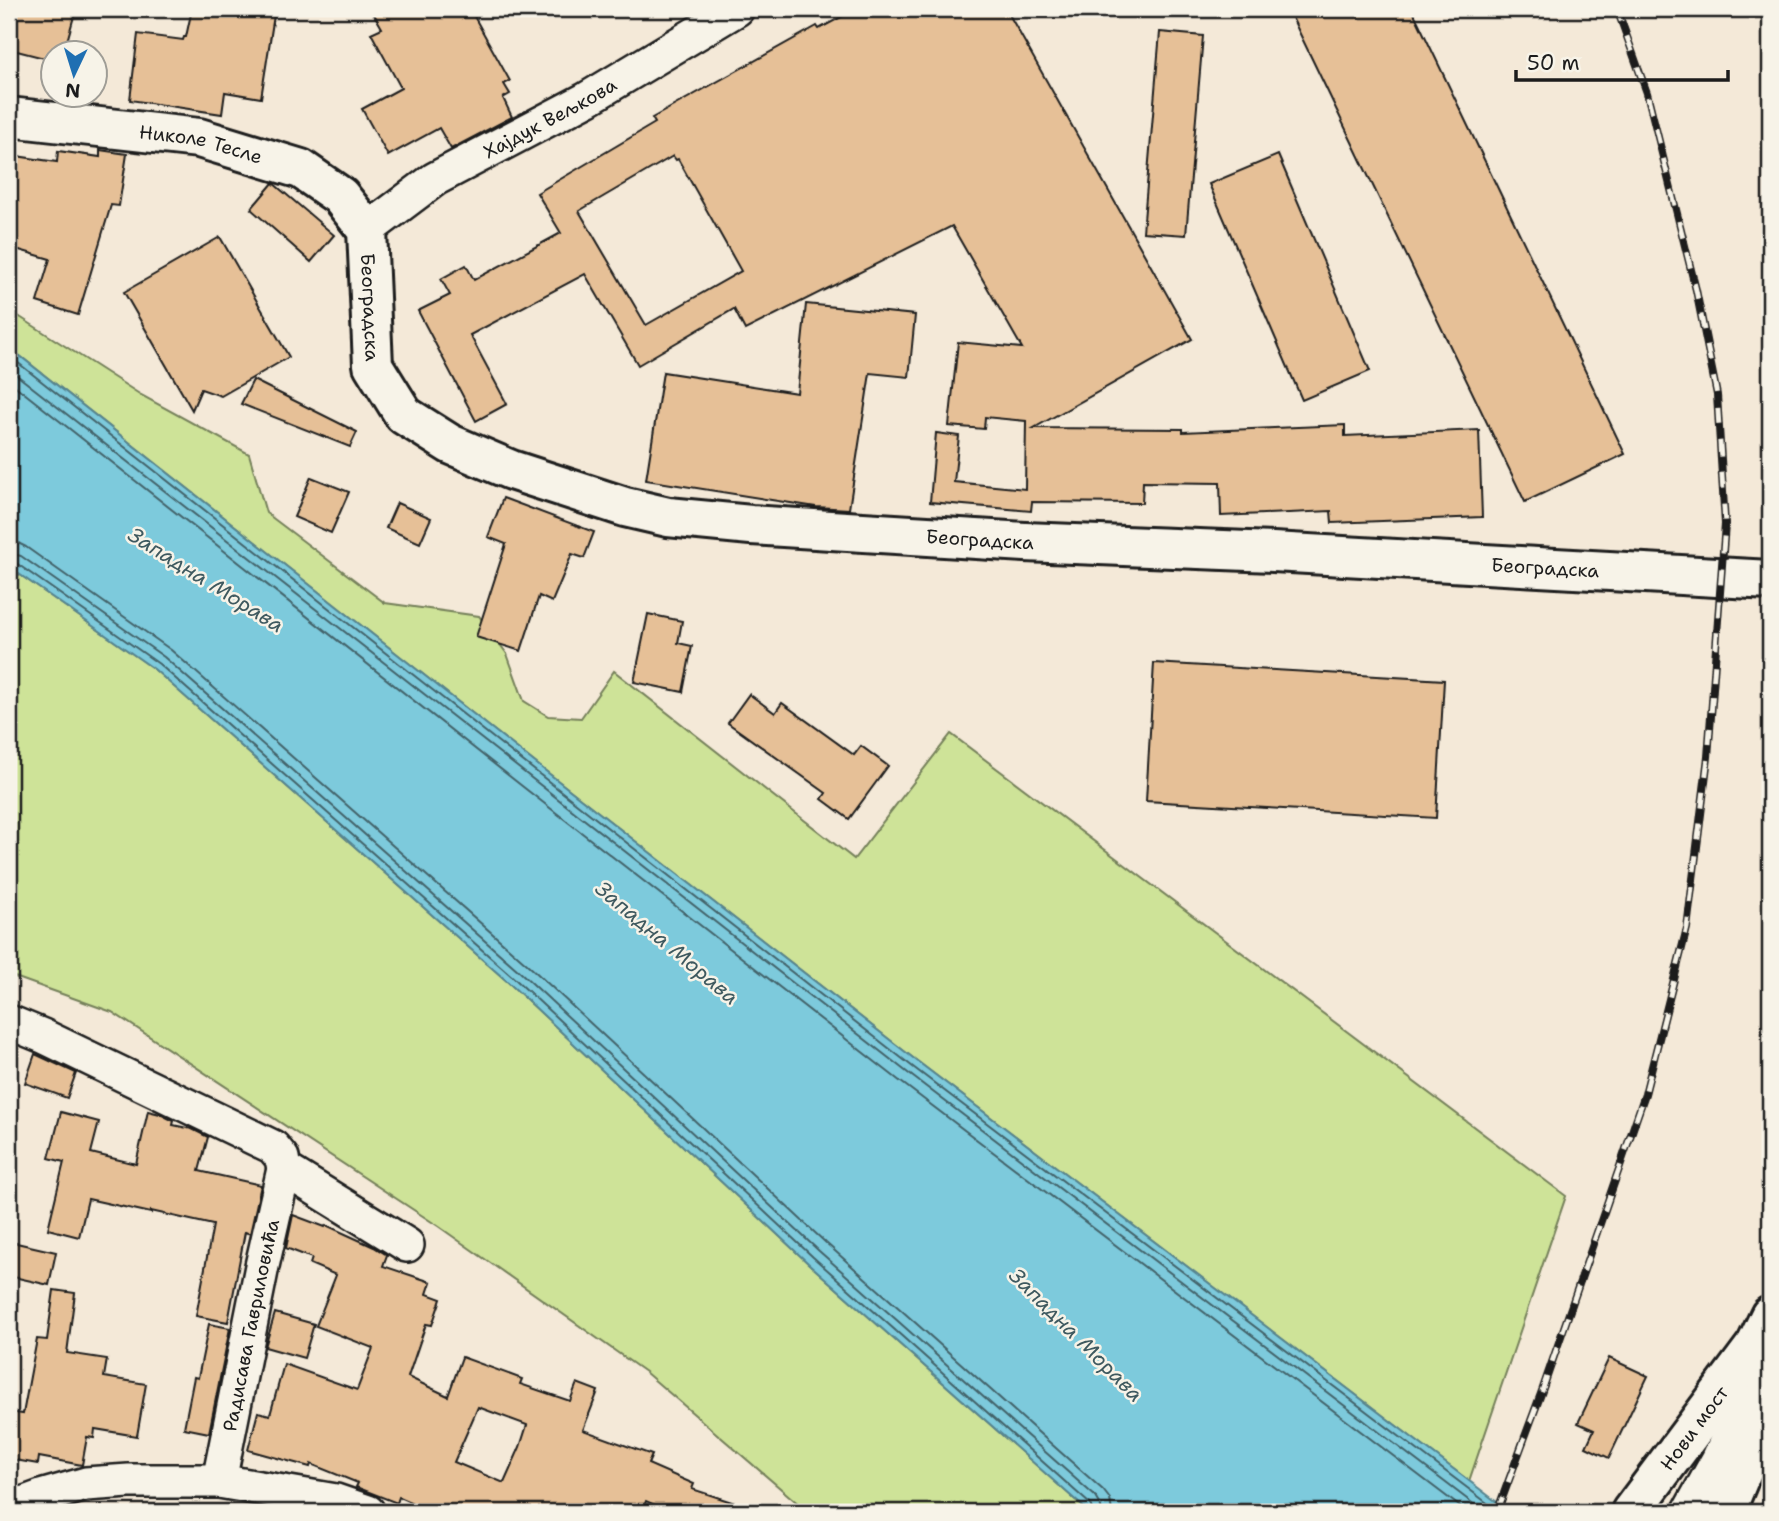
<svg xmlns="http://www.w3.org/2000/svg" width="1779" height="1521" font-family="'Shantell Sans',sans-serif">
	<rect width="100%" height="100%" fill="#f4e9d8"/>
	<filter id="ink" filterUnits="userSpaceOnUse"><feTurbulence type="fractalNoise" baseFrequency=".0143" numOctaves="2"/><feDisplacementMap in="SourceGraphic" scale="14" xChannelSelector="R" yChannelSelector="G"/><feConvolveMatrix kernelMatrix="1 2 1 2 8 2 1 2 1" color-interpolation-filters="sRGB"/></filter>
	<g filter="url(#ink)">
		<g fill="#cee398" stroke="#75805a" stroke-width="2">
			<path d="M9,310l132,85 108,59 17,59 119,90 94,13 28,38 17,47 24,15 33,2 33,-47 240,188 97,-125 615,462 -97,285 -552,-420 -374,-292 -523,-413 -11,-4z"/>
			<path d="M9,567l145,102 355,314 299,280 281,249h-281l-163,-140 -207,-146 -326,-214 -103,-37z"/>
		</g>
		<path fill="#7dcadc" stroke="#56848f" stroke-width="2" d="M9,352l11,4 523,413 374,292 593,451h-421l-281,-249 -299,-280 -355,-314 -145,-102z"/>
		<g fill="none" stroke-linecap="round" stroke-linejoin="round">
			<g stroke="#436269" stroke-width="2">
				<path d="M9,359l8,3 522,412 374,293 586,445"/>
				<path d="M9,369l899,704 576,439"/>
				<path d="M9,381l518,409 374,292 566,430"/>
				<path d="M9,542l9,1 8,4 145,103 356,314 299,279 277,247 7,9 2,13"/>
				<path d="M9,553l12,3 143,101 355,314 300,280 277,246 4,7 2,8"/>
				<path d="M9,562l7,1 143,101 355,314 299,279 277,247 3,8"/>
			</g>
		</g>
		<g fill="#e6c097" stroke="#1c1c1c" stroke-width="2" fill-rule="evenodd">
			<path d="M9,9h67l-12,43h-12v8l-43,-11z"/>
			<path d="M192,9h83l-14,89 -36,-6 -3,22 -92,-14 8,-66 45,6 1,-3h2z"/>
			<path d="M371,9h99l40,72 -6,3 6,10 -7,4 9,19 -61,32 -12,-21 -51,28 -26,-47 39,-21 -30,-55 11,-5z"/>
			<path d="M856,9h150l186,330 -158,89 149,1v3l162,-7v11l134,-6 3,87 -150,6 -1,-12 -110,5 -1,-33 -77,-1 -1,21 -110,-1 -1,9 -101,-9 6,-69 23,3 -5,46 71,7 1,-68 -41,-4 -1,12 -35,-3 9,-84 64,6 -70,-122 -207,104 -11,-21 -96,56 -53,-91 -115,61 37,69 -31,17 -58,-110 32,-16 -9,-16 25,-14 8,15 87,-47 -24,-40 118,-70 -3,-5 165,-92 2,3zM673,156l3,4 2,-1 63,112 -95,54 -67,-114z"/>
			<path d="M1288,9h124l213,445 -100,48z"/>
			<path d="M1160,32l43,4 -17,199 -43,-3z"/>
			<path d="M100,150l27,4 -8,52 -8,-1 -33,110 -41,-13 13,-43 -41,-12v-92l48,7 1,-11 42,6z"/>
			<path d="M1278,155l92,216 -68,29 -93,-216z"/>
			<path d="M273,183l61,52 -23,27 -60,-53z"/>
			<path d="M220,237l69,120 -68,39 -20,-7 -9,21 -68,-118z"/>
			<path d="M806,304l109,11 -6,62 -39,-4 -21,136 -33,-2 -170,-27 17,-108 134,21z"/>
			<path d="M253,380l104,52 -7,15 -109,-43z"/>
			<path d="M311,477l38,15 -18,41 -37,-16z"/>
			<path d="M503,498l91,34 -10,26 -12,-4 -20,48 -13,-6 -18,55 -45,-14 30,-93 -18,-7z"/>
			<path d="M397,503l34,15 -11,25 -34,-15z"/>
			<path d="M648,614l34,7 -4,22 14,3 -9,46 -49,-10z"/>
			<path d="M1154,663l290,17 -8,138 -290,-17z"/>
			<path d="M749,694l26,19 7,-10 72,52 7,-9 27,20 -39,53 -27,-20 4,-6 -98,-70z"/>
			<path d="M35,1054l41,19 -9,25 -42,-15z"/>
			<path d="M148,1111l12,3 14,7 -1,4 19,4 16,8 -9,34 62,14 -11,49 -5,-2 -17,90 -32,-6 17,-91 -62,-14v2l-63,-14 -9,38 -31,-8 16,-67 -15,-4 12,-46 38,10 -8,31 45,11z"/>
			<path d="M293,1215l32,12 1,-2 48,22 13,8 -4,11 48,16 -4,12 14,5 -9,26 -6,-1 -18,53 40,19 14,-39 60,22 -2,5 50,17 7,-18 21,8 -15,39 69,25 -4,9 46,20 -2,5 58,19 -1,4h-78l-25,-11 -4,11h-209l-34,-15 -2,6 -41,-16 2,-4 -47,-19 -1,3 -62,-17 10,-38 12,3 14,-51 73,26 16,-42 -57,-22 20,-51 -26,-11 2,-6 -26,-10zM478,1407l49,18 -7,22 -16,36 -50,-21z"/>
			<path d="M12,1242l44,10 -7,33 -40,-9v-16z"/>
			<path d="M54,1290l21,3 -8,60 40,6 -3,18 42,7 -9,52 -42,-7 -1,9 -7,-1 -5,28 -43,-8 -1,7 -29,-5v-47l14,2 14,-75 10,1z"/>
			<path d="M275,1313l39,11 -10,34 -39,-11z"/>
			<path d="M209,1324l21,4 -21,105 -25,-5 10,-51 4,1z"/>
			<path d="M1609,1358l39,18 -39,82 -23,-11 8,-17 -16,-7z"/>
		</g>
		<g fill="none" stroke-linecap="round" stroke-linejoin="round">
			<g stroke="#1c1c1c" stroke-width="38">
				<g id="street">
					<path id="s1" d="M367,230l68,-51 152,-80 150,-90"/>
					<path d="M9,1022l34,14 230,111 9,11 2,11 123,76"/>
					<path id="s2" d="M219,1481l43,-215 22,-97"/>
					<path d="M9,1509l35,-13 42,-12 43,-3h90l117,20 32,11"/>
					<path d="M1689,1512l29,-52 47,-103"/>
				</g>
			</g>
			<g stroke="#1c1c1c" stroke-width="44">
				<g id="secondary">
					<path id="s3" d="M9,117l190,21 102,31 39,27 27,34 6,135 31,50 46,29 61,26 114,37 43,10 83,8 274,17 248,10 497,28"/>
					<path id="s4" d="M1631,1512l125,-167 14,-29"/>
					<path d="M1725,1512l22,-53 23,-70"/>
				</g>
			</g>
			<use href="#street" stroke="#f7f3e8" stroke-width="33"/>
			<use href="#secondary" stroke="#f7f3e8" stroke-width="38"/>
			<g stroke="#1c1c1c" stroke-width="8">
				<path id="rail" d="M1497,1512l45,-121 103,-297 42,-166 21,-171 17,-233 -8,-129 -21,-105 -49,-197 -30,-84"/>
			</g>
			<use href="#rail" stroke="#f7f3e8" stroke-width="5" stroke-dasharray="16" stroke-linecap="butt"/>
		</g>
	</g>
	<g text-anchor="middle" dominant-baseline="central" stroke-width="5" stroke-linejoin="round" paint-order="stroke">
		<g font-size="19" fill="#1c1c1c" stroke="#f7f3e8">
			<text stroke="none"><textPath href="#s1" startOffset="215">Хајдук Вељкова</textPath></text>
			<text stroke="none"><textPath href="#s3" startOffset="194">Николе Тесле</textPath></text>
			<text stroke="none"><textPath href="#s3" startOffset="466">Београдска</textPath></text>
			<text stroke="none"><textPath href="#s3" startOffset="1180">Београдска</textPath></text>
			<text stroke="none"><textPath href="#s3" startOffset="1746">Београдска</textPath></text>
			<text stroke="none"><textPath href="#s2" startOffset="159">Радисава Гавриловића</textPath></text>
			<text stroke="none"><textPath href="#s4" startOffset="105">Нови мост</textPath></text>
		</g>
		<g font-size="21" font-style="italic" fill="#3e595f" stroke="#f7f3e8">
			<text transform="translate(206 580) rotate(32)">Западна Морава</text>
			<text transform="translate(667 943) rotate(40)">Западна Морава</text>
			<text transform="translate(1076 1335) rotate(45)">Западна Морава</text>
		</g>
	</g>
	<rect width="1779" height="1521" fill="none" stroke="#f7f3e8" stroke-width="35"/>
	<rect x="18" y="18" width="1744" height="1486" fill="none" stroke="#1c1c1c" stroke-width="2.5" filter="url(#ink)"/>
	<g transform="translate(74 74) rotate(184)"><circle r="33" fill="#f7f3e8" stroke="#9f9d96" stroke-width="2"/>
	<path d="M0-5L12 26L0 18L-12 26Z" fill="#1f6fb2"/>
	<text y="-10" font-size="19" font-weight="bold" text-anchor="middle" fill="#1c1c1c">N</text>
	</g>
	<path d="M1516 70v10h212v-10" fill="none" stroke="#1c1c1c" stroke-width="3.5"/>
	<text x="1527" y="70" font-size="21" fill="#1c1c1c" stroke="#f7f3e8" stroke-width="5" paint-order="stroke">50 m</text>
</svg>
